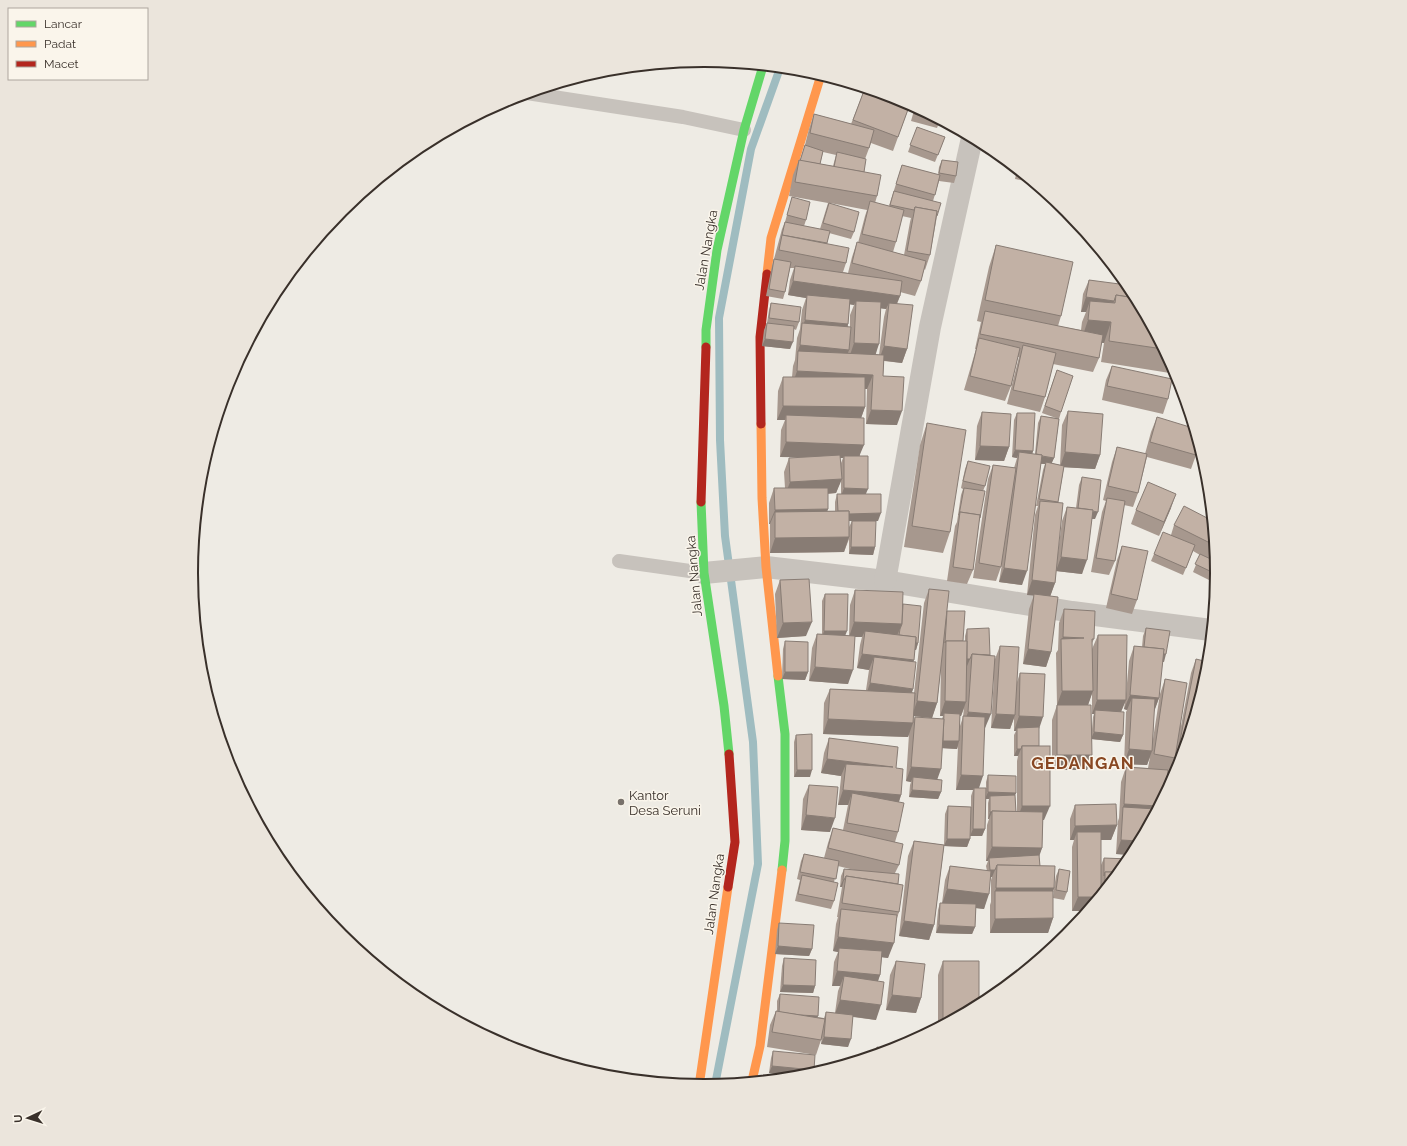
<svg xmlns="http://www.w3.org/2000/svg" width="1407" height="1146" font-family="Raleway,sans-serif">
	<rect width="100%" height="100%" fill="#eeebe4"/>
	<g fill="none" stroke-linecap="round" stroke-linejoin="round">
		<path stroke="#9fbcc0" stroke-width="8" d="M715,1085l43,-221 -5,-122 -28,-206 -5,-96 -1,-122 32,-169 29,-81"/>
		<g stroke="#c7c2bc" stroke-width="14">
			<path d="M527,93l156,24 61,13"/>
			<path d="M619,561l85,12"/>
		</g>
		<g stroke="#c7c2bc" stroke-width="22">
			<path d="M704,573l62,-6 119,14 187,31 139,18"/>
			<path d="M885,581l45,-254 42,-189"/>
		</g>
		<g stroke="#63d668" stroke-width="9">
			<path d="M706,347v-17l11,-80 27,-120 19,-64"/>
			<path d="M701,502l3,71 20,133 5,48"/>
			<path d="M778,676l7,58v107l-3,29"/>
		</g>
		<g stroke="#ff974d" stroke-width="9">
			<path d="M767,274l4,-36 50,-163"/>
			<path d="M761,424l1,74 4,69 12,109"/>
			<path d="M752,1081l8,-35 22,-176"/>
			<path d="M699,1086l29,-199"/>
		</g>
		<g stroke="#b3261e" stroke-width="9">
			<path d="M761,424l-1,-87 7,-63"/>
			<path d="M701,502l5,-155"/>
			<path d="M728,887l7,-45 -6,-88"/>
		</g>
	</g>
	<g fill="#a7988e" fill-rule="evenodd">
		<path d="M865,88l45,16 -17,47 -22,-8 -6,16 -1,13 13,24 -2,7 14,3 13,-41 36,10 1,-8 3,-7 14,16 -2,7 -15,-2 -6,20 4,15 -1,6 -6,33 -5,15 -1,-1 -3,12 -6,15 -15,-4v4l-3,8 10,45 -5,14 -18,-2 -1,15 14,49 -31,-1 1,-35h-2v18l-4,11 -1,38 6,38 12,27h-29v6l3,-6 23,26 -2,8 -24,-1v-15l-5,13 -74,1v-29h-1v-21l5,-15h11l-1,-16 5,-14 15,-1h-24l1,-27 4,-10h-8l1,-29 5,-14h9l1,-11 2,-6 2,-22 3,-9 2,-19 4,-12 -18,-3 2,-15 4,-12h-4l-5,24 -2,7 -17,-3 6,-30 2,-7 8,-30 3,-7 7,-25 14,23 -2,6 16,3 8,-26 -39,-7 4,-21 6,-15h1l5,-15 4,-16 5,-15 37,10zM823,152l13,3 -3,11 -13,-2zM830,203l37,7 -2,6 -7,27 -1,-1 -5,15 -4,16 -5,-1 3,-9 -19,-20 2,-10 22,6 3,-7zM902,216l9,2 -1,4 -6,33 -11,-3 3,-10zM850,304l4,1 -4,10v12h-2v-3zM880,308l6,1 -2,8 -5,38 -3,-1zM840,458h3l-2,5v10zM841,480v14h-4l-2,8v9h-8l1,-2v-15l8,-1z"/>
		<path d="M915,107l25,13 -3,8 -26,-7z"/>
		<path d="M917,127l28,10 -10,25 -27,-10z"/>
		<path d="M1017,170l15,12 -17,-3z"/>
		<path d="M996,245l65,71 -3,10 23,4 1,-8 4,-10h-5l2,-18 6,-14 41,8 46,86 -75,-12 3,-19h-3l-2,15 -6,14 -40,-8 -8,33 -5,15 -33,-8 12,-47h-1l-7,29 -6,15 -41,-11 12,-41h-1l6,-27 -4,-1 12,-54z"/>
		<path d="M771,303l28,19 -3,8 -2,-1 -4,20 -28,-3 2,-16 3,-7 2,-13z"/>
		<path d="M1112,366l56,33 -5,15 -61,-14 4,-20z"/>
		<path d="M1057,370l4,42 -2,7 -5,39 -3,5 9,2 2,-40 6,-14 32,44 -5,14 -31,-2 -6,35v50l4,-31 5,-14 9,1 3,-23 3,-8 13,42h-3l-10,55 -26,-3 -1,12 -5,13 1,56 -5,15 -23,-3 6,-55 5,-14h-7l8,-80 3,-9h-2l7,-36 2,-6h-4l-19,121 -23,-3 3,-18 -6,17 -23,-3 15,-99 5,-14 21,3 3,-10 -5,-1 2,-37 3,-7 16,38 -1,3h3l3,-31 3,-7 15,2 -14,-5z"/>
		<path d="M982,412l27,35 -5,14 -29,-1 2,-34z"/>
		<path d="M1157,417l39,38 -5,14 -44,-12 -9,36 -5,14 -9,-2 -9,56 -6,14 -18,-3 11,-60 4,-11 -3,-1 9,-38 5,-15 28,7 6,-22z"/>
		<path d="M927,423l23,109 -7,21 -39,-6 16,-102z"/>
		<path d="M968,461l17,25 -2,5 -3,27 -1,4 -6,48 -6,14 -20,-3 8,-55 2,-4 4,-27 2,-6 -2,-1 4,-19z"/>
		<path d="M1205,468l2,5v3l-4,-1z"/>
		<path d="M1171,508l-12,28 -28,-12 5,-14z"/>
		<path d="M1211,520l5,44 -7,16 -16,-8 7,-17 -7,-4 -10,24 -32,-14 3,-7 17,-19 3,-10z"/>
		<path d="M1122,546l15,54 -5,14 -26,-6 11,-48z"/>
		<path d="M780,580l26,56 -29,2 -2,-44z"/>
		<path d="M929,589l18,22 16,30h2v-5l2,-7 23,26 5,4 5,-13 17,36 3,-9 19,56v17l5,74h-1l-1,28 -3,7 1,11 14,22 2,-12 3,-7 8,23 -3,8 -11,-2 1,-10 -1,5v25l-5,15h-58v-28l1,-3v-22l1,-3h-1l-7,32 -8,-1 -1,19 -3,7 -36,-1 2,-23 2,-7h2l3,-23 5,-14 37,5 -1,-5 2,-5h-2l1,-36 2,-6h-1v-16l1,-4h-3l-1,30 -3,7h-12v3l-3,8 -23,-1 -10,79 -5,15 -30,-4 9,-80 6,-15 30,4 1,-31 3,-8 23,1v-11l2,-6h-17l2,-44 -1,3 -15,-1 -5,31 4,13 -3,7 -29,-2 1,-12 1,-3 -5,-1 3,-47 -1,3 -85,-3 1,-31 6,-14 36,1 3,-20 -12,-2 3,-23 2,-8h-7l-7,47 -39,-3 3,-33 5,-14h5v-33l3,-7 20,42h4l1,-31 5,-15 48,14 15,39 -2,7h-1l-2,12v27l-1,3 2,1 10,-90zM941,667l-1,49h3l-1,3 -27,-2 -2,4 1,-5 18,2 5,-15zM994,676l-3,52 19,1 4,-11v13h2l-2,4v21h4l-1,5v51h-1l-1,-17 1,-2 -28,-18 -2,7v6h-8l7,-60zM964,708l-1,9 -3,9v-10h1z"/>
		<path d="M1064,609l30,30 -2,4v6l6,-14 28,59 3,-33 5,-15 8,1 1,-11 3,-8 18,34 -2,-1 -3,37 -5,13 -1,28 7,-45 5,-15 16,47 10,-53 5,-14 11,14 -30,97 -7,13 1,-10 3,-8h-1v-1l-3,8h-2l-1,16 -36,67 -15,-1 2,-33 1,-3 2,-36 5,-15 22,1 2,-11 -3,8 -23,-1 2,-52 1,-2 -3,-1 1,-7 -4,10 2,23 -3,7 -28,-3 -5,31h-35v-50l5,-15h30h-30l-1,-52 2,-3 1,-27zM1092,693v21h2l-1,3 -1,12 -4,-24z"/>
		<path d="M785,641l23,31 -3,8 -23,-1 1,-30z"/>
		<path d="M796,735l14,42h-16v-35z"/>
		<path d="M829,738l67,30 5,27 -2,7 -1,30 -3,10 4,23 -4,8 3,11 1,28 -3,9 -8,37 -6,-1 -2,18 -2,6 -2,39 -23,-3 -5,30 -27,-3 1,-9 -1,5 -5,15 -49,-8 3,-22 6,-14h1v-10l3,-7 37,23 7,1 2,-6 9,1 3,-22 2,-5h-8l2,-24 4,-10 -5,-1 3,-27 2,-7h-1l5,-30h-2l1,-11 3,-7 10,1 -16,-4 -4,16v19l-3,8 -36,-8 5,-21 -3,-1 4,-18 3,-7 20,4 4,-15 5,-15 10,2 5,-25h-10l3,-27v-2l-20,-3 3,-20z"/>
		<path d="M809,785l21,47 -29,-2 2,-31z"/>
		<path d="M1075,805l42,20 -6,15h-10v45v-20l3,-7 25,1 -31,38 -26,14v-64l2,-7h-4v-21z"/>
		<path d="M779,923l33,26 -3,7 -34,-2 2,-24z"/>
		<path d="M784,958l31,28 -2,7 -33,-1 2,-26z"/>
		<path d="M896,961l25,37 -5,15 -30,-3 4,-35z"/>
		<path d="M943,961l36,44 -41,22v-52z"/>
		<path d="M773,1051l30,25 -34,-3 2,-15z"/>
	</g>
	<g fill="#887c74">
		<path d="M793,281l107,15 -6,14 -5,-7 -3,6 -31,-4 1,-4 -2,4 -47,-7v-3l-1,3 -18,-3z"/>
		<path d="M1086,297l28,4 -5,14 -19,-14 -4,11h-5z"/>
		<path d="M805,320l43,4 -5,15 -41,-10z"/>
		<path d="M1088,320l23,2 -7,21 -23,-2z"/>
		<path d="M765,339l28,3 -3,7 -28,-3z"/>
		<path d="M854,343l25,1 -5,15 -25,-1z"/>
		<path d="M800,345l49,5 -5,14 -46,-13 -3,9z"/>
		<path d="M884,346l23,3 -5,14 -23,-3z"/>
		<path d="M797,371l76,4 -6,14 -75,-3z"/>
		<path d="M783,406l82,1 -5,14 -74,-6 -1,5h-8z"/>
		<path d="M871,410l31,1 -5,14 -31,-1z"/>
		<path d="M786,442l78,3 -6,14 -14,-3 -1,2 -63,-1z"/>
		<path d="M980,446l29,1 -5,14 -29,-1z"/>
		<path d="M1015,450l18,1 -2,7 -12,-6 -2,6 -5,-1z"/>
		<path d="M1065,452l35,3 -5,14 -35,-2z"/>
		<path d="M1036,456l18,2 -3,7 -5,-3 -1,2 -11,-1z"/>
		<path d="M842,479l-6,14 -51,3 5,-14z"/>
		<path d="M844,488l24,1 -3,7h-24z"/>
		<path d="M1176,494l-5,14 -12,28 5,-14z"/>
		<path d="M828,509l-5,15 -48,-12 -5,12h-1l6,-14z"/>
		<path d="M1078,510l20,2 -3,7 -20,-2z"/>
		<path d="M881,513l-3,8h-43l3,-7z"/>
		<path d="M849,537l-5,15 -74,1 5,-15z"/>
		<path d="M851,547h24l-2,8 -24,-1z"/>
		<path d="M1061,557l26,3 -5,14 -26,-3z"/>
		<path d="M1004,568l23,3 -5,14 -23,-3z"/>
		<path d="M1032,580l23,3 -5,14 -23,-2z"/>
		<path d="M812,622l-6,14 -29,2 6,-15z"/>
		<path d="M854,622l48,2 -6,14 -31,-7 -3,6h-13z"/>
		<path d="M824,631h23l-3,8 -22,-1z"/>
		<path d="M1063,637l21,1 -23,2z"/>
		<path d="M899,642l19,1 -2,7 -20,-1z"/>
		<path d="M1028,649l23,3 -5,15 -23,-3z"/>
		<path d="M1143,652l23,2 -2,8 -23,-3z"/>
		<path d="M862,654l52,6 -5,14 -35,-17 -5,13 -12,-2z"/>
		<path d="M967,659h3l-3,7h-2z"/>
		<path d="M815,667l38,3 -5,14 -39,-3z"/>
		<path d="M785,672h23l-3,8 -23,-1z"/>
		<path d="M870,683l43,6 -5,14 -43,-5z"/>
		<path d="M1062,691h31l-5,14h-31z"/>
		<path d="M1130,695l29,3 -5,14 -22,-14 -5,12 -3,-1z"/>
		<path d="M1097,700h29l-6,14 -25,-4 -1,4h-2z"/>
		<path d="M917,701l20,2 -5,15 -20,-2z"/>
		<path d="M945,701l21,1 -5,14h-17v-3l-1,3h-3z"/>
		<path d="M968,712l23,2 -6,14 -22,-1z"/>
		<path d="M996,714l19,1 -5,14 -19,-1z"/>
		<path d="M1019,716l24,1 -5,15 -21,-4 -1,3h-2z"/>
		<path d="M828,719l85,4 -5,14 -85,-3z"/>
		<path d="M1094,732l29,3 -3,7 -29,-3z"/>
		<path d="M943,741h16l-2,8 -17,-1z"/>
		<path d="M1017,749h4l-3,7h-4z"/>
		<path d="M1129,749l23,2 -5,14 -23,-1z"/>
		<path d="M1057,755h35l-5,15h-35z"/>
		<path d="M827,759l66,8 -47,-3 -5,12 -20,-3z"/>
		<path d="M911,767l30,2 -5,14 -23,-6 -2,5 -5,-1z"/>
		<path d="M797,770h15l-2,7h-16z"/>
		<path d="M961,775l22,1 -5,15 -4,-3 -1,2h-17z"/>
		<path d="M843,790l58,5 -5,15 -44,-17 -4,12h-10z"/>
		<path d="M912,790l29,2 -3,7 -29,-2z"/>
		<path d="M988,792l28,1 -3,7 -23,-4 -1,3h-4z"/>
		<path d="M1124,804l34,2 -8,14 -27,-13z"/>
		<path d="M1022,806h28l-6,14h-27z"/>
		<path d="M990,812h2l-3,7h-1z"/>
		<path d="M806,815l29,3 -5,14 -29,-2z"/>
		<path d="M1117,825l-6,15h-34v-8l-3,8h-4l5,-14z"/>
		<path d="M973,829h12l-3,7h-12z"/>
		<path d="M947,839h23l-3,8 -23,-1z"/>
		<path d="M1121,840l18,1 -8,14 -15,-1z"/>
		<path d="M992,847l50,1 -5,15 -48,-5 -1,3h-2z"/>
		<path d="M990,870h5l-3,7 -5,1z"/>
		<path d="M843,880h1l-2,7h-2z"/>
		<path d="M996,888h58l-5,15 -54,-11z"/>
		<path d="M947,889l42,5 -5,15 -42,-5z"/>
		<path d="M1078,897h20l-11,14h-15z"/>
		<path d="M1053,918l-5,15h-58l5,-14z"/>
		<path d="M904,921l30,4 -5,15 -30,-4z"/>
		<path d="M939,925l36,2 -3,7 -36,-1z"/>
		<path d="M838,937l56,6 -6,15 -49,-6v-4l-1,4 -5,-1z"/>
		<path d="M778,946l34,3 -3,7 -34,-2z"/>
		<path d="M837,971l43,4 -5,14 -31,-13 -4,10h-8z"/>
		<path d="M783,985l32,1 -2,7 -33,-1z"/>
		<path d="M892,995l29,3 -5,15 -30,-3z"/>
		<path d="M840,1000l41,5 -5,15 -41,-6z"/>
		<path d="M779,1013l39,3 -3,7z"/>
		<path d="M824,1037l27,2 -3,8 -27,-3z"/>
		<path d="M772,1066l42,4 -1,3 -11,3 -33,-3z"/>
	</g>
	<g fill="#c2b1a5" stroke="#887c74">
		<path d="M865,88l35,11 10,5 -12,33 -45,-17z"/>
		<path d="M915,107l25,13v1l-26,-7z"/>
		<path d="M814,114l60,16 -5,18 -59,-15z"/>
		<path d="M917,127l28,10 -7,18 -28,-10z"/>
		<path d="M805,145l18,6 -3,13 -20,-3z"/>
		<path d="M837,152l29,7 -2,13 -30,-5z"/>
		<path d="M799,160l82,15 -4,21 -82,-14z"/>
		<path d="M942,160l16,2 -2,14 -17,-3z"/>
		<path d="M902,165l38,10 -5,20 -39,-11z"/>
		<path d="M894,191l47,12 -4,13h-1l1,-5 -22,-4 -1,3 -24,-5z"/>
		<path d="M792,197l18,5 -4,18 -19,-5z"/>
		<path d="M870,201l34,9 -8,32 -34,-8z"/>
		<path d="M829,203l30,9 -5,20 -31,-9z"/>
		<path d="M915,207l22,4 -7,44 -23,-4z"/>
		<path d="M785,222l45,9 -3,12 -45,-8z"/>
		<path d="M782,235l67,13 -3,15 -67,-13z"/>
		<path d="M857,242l69,19 -5,20 -69,-18z"/>
		<path d="M996,245l77,17 -12,54 -76,-16z"/>
		<path d="M774,259l17,3 -6,30 -16,-3z"/>
		<path d="M795,266l107,15 -2,15 -107,-15z"/>
		<path d="M1089,280l38,5 3,3 5,10 -19,-3 -2,6 -28,-4z"/>
		<path d="M807,295l43,4 -2,25 -43,-4z"/>
		<path d="M1116,295l19,3 28,51 -54,-8 2,-19 -23,-2 2,-19 25,2z"/>
		<path d="M856,301l25,1 -2,42 -25,-1z"/>
		<path d="M771,303l30,4 -2,15 -30,-4z"/>
		<path d="M889,303l24,2 -6,44 -23,-3z"/>
		<path d="M985,311l118,24 -4,23 -119,-24z"/>
		<path d="M767,323l27,3 -1,16 -28,-3z"/>
		<path d="M802,323l49,4 -2,23 -49,-5z"/>
		<path d="M979,338l41,10 -9,38 -41,-10z"/>
		<path d="M1023,345l33,8 -11,44 -32,-7z"/>
		<path d="M798,351l86,4 -1,21 21,1 -2,34 -31,-1 2,-35 -76,-4z"/>
		<path d="M1112,366l60,13 -4,20 -61,-13z"/>
		<path d="M1057,370l16,6 -12,36 -16,-6z"/>
		<path d="M783,377h82v30l-82,-1z"/>
		<path d="M1068,411l35,3 -3,41 -35,-3z"/>
		<path d="M982,412l29,2 -2,33 -29,-1z"/>
		<path d="M1017,413h18l-2,38 -18,-1z"/>
		<path d="M786,415l78,3v27l-78,-3z"/>
		<path d="M1041,416l18,3 -5,39 -12,-2v-1l-6,-1z"/>
		<path d="M1157,417l36,11 6,19 -3,8 -46,-13z"/>
		<path d="M927,423l39,7 -16,102 -38,-6z"/>
		<path d="M1117,447l30,7 -9,39 -30,-7z"/>
		<path d="M1019,452l23,3 -15,116 -23,-3z"/>
		<path d="M840,455l2,24 -52,3 -1,-24z"/>
		<path d="M844,456h24v33l-24,-1z"/>
		<path d="M968,461l22,5 -5,20 -22,-5z"/>
		<path d="M1046,462l18,4 -6,36 -19,-3z"/>
		<path d="M993,465l23,3 -15,99 -22,-4z"/>
		<path d="M1082,477l19,3 -3,32 -6,-1 1,-1 -15,-2z"/>
		<path d="M1148,482l28,12 -12,28 -28,-12z"/>
		<path d="M774,488h54v21l-53,1z"/>
		<path d="M964,488l21,3 -5,27h-1l1,-3 -20,-3 -1,3z"/>
		<path d="M837,494h44v19l-32,1v-3h-11z"/>
		<path d="M1107,498l18,3 -10,60 -19,-3z"/>
		<path d="M1040,501l23,2 -8,80 -23,-3z"/>
		<path d="M1184,506l27,14 3,25 -40,-20z"/>
		<path d="M1067,507l26,3 -6,50 -26,-3z"/>
		<path d="M849,511v26l-74,1v-26z"/>
		<path d="M960,512l20,3 -7,55 -20,-3z"/>
		<path d="M852,521h24l-1,26h-24z"/>
		<path d="M1163,532l32,13 -9,23 -32,-14z"/>
		<path d="M1122,546l26,5 -11,49 -26,-6z"/>
		<path d="M1200,554l15,7 1,3 -4,8 -17,-8z"/>
		<path d="M809,579l3,43 -29,1 -3,-43z"/>
		<path d="M929,589l20,2 -12,112 -20,-2z"/>
		<path d="M855,590l48,2 -1,32 -48,-2z"/>
		<path d="M825,594h23l-1,37h-23z"/>
		<path d="M1034,594l24,3 -7,55 -23,-3z"/>
		<path d="M903,604l18,2 -3,37h-2v-6l-17,-2 1,-6 2,-5z"/>
		<path d="M1064,609l31,2 -1,28h-2l1,52h-31l-1,-52 23,-1 -21,-1z"/>
		<path d="M947,611h18l-2,30h-17l-1,2z"/>
		<path d="M989,628l1,27 -18,-1 -2,5h-3v-30z"/>
		<path d="M1146,628l24,3 -4,23h-3l1,-5 -20,-2z"/>
		<path d="M865,631l51,6 -2,23 -52,-6z"/>
		<path d="M817,634l38,2 -2,34 -38,-3z"/>
		<path d="M1098,635h29l-1,65h-29z"/>
		<path d="M785,641l23,1v30h-23z"/>
		<path d="M946,641h21l-1,61 -21,-1z"/>
		<path d="M1000,646l19,1 -4,68 -19,-1z"/>
		<path d="M1134,646l30,3 -5,49 -29,-3z"/>
		<path d="M972,654l23,2 -4,58 -23,-2z"/>
		<path d="M874,657l42,5 -3,27 -43,-6z"/>
		<path d="M1196,659l12,3 -1,11 -24,78h-5z"/>
		<path d="M1020,673l25,1 -2,43 -24,-1z"/>
		<path d="M1165,679l22,4 -12,75 -21,-4z"/>
		<path d="M830,689l85,4 -2,30 -85,-4z"/>
		<path d="M1132,698l23,1 -3,52 -23,-2z"/>
		<path d="M1057,705h34l1,50h-35z"/>
		<path d="M1095,710l29,2 -1,23 -29,-3z"/>
		<path d="M944,713l16,1 -1,27h-16z"/>
		<path d="M963,716l22,1 -2,59 -22,-1z"/>
		<path d="M915,717l29,2 -3,50 -30,-2z"/>
		<path d="M1039,727v19h-17l-1,3h-4v-21z"/>
		<path d="M812,734v36h-15l-1,-35z"/>
		<path d="M829,738l69,9 -2,21 7,1 -2,26 -58,-5 3,-26 47,3 -66,-8z"/>
		<rect x="1022" y="746" width="28" height="60"/>
		<path d="M1176,759h5l-4,11 -2,4z"/>
		<path d="M1126,767l42,3 -1,18 -9,18 -34,-2z"/>
		<path d="M988,775l28,1v17l-28,-1z"/>
		<path d="M913,777l29,3 -1,12 -29,-2z"/>
		<path d="M809,785l29,2 -3,31 -29,-3z"/>
		<path d="M974,788h12l-1,41h-12z"/>
		<path d="M852,793l52,10 -6,29 -51,-9z"/>
		<path d="M1015,795l1,17 -24,-1v1h-2v-16z"/>
		<path d="M1116,804l1,21 -42,1v-21z"/>
		<path d="M948,806l23,1 -1,32h-23z"/>
		<path d="M1123,807l33,2 -17,32 -18,-1z"/>
		<path d="M992,811l51,1 -1,36 -50,-1z"/>
		<path d="M833,828l70,16 -4,21 -71,-17z"/>
		<path d="M1077,832h24v62l-3,3h-20z"/>
		<path d="M914,841l30,4 -10,80 -30,-4z"/>
		<path d="M804,854l35,7 -3,18 -36,-7z"/>
		<path d="M1039,855l1,11 -43,-1 -2,5h-5l-1,-12z"/>
		<path d="M1104,858l25,1 -11,13h-13l-1,4z"/>
		<path d="M997,865l58,1 -1,22h-58z"/>
		<path d="M950,866l41,5 -2,23 -42,-5z"/>
		<path d="M844,869l55,5 -1,10 -52,-8 -2,4h-1z"/>
		<path d="M1059,869l11,2 -3,21 -11,-2z"/>
		<path d="M1105,872h13l-13,17z"/>
		<path d="M802,875l36,8 -4,18 -36,-7z"/>
		<path d="M846,876l57,9 -4,27 -57,-9z"/>
		<path d="M995,891h58v27l-58,1z"/>
		<path d="M940,903l36,1 -1,23 -36,-2z"/>
		<path d="M841,909l56,6 -3,28 -56,-6z"/>
		<path d="M779,923l35,2 -2,24 -34,-3z"/>
		<path d="M839,948l43,3 -2,24 -43,-4z"/>
		<path d="M784,958l32,2 -1,26 -32,-1z"/>
		<path d="M896,961l29,3 -4,34 -29,-3z"/>
		<path d="M943,961h36v44l-36,19z"/>
		<path d="M844,976l40,6 -3,23 -41,-5z"/>
		<path d="M780,994l39,3 -1,19 -18,-1 -21,-3z"/>
		<path d="M776,1011l49,8 -4,21 -49,-8z"/>
		<path d="M826,1012l27,3 -2,24 -27,-2z"/>
		<path d="M877,1047l14,3 -15,4z"/>
		<path d="M773,1051l42,4 -1,15 -42,-4z"/>
		<path d="M763,1075l23,3 -24,2z"/>
	</g>
	<circle fill="#78716b" stroke="#faf5eb" stroke-width="1.5" cx="621" cy="802" r="4"/>
	<g text-anchor="middle" dominant-baseline="central" stroke-width="3" stroke-linejoin="round" paint-order="stroke">
		<g font-size="13" fill="#39302a" stroke="#faf5eb">
			<text transform="translate(706 250) rotate(-80)">Jalan Nangka</text>
			<text transform="translate(694 576) rotate(-95)">Jalan Nangka</text>
			<text transform="translate(714 894) rotate(-82)">Jalan Nangka</text>
		</g>
		<g font-size="13" fill="#39302a" stroke="#faf5eb" text-anchor="start">
			<text x="629" y="795">Kantor<tspan x="629" dy="15">Desa Seruni</tspan></text>
		</g>
		<g font-size="17" font-weight="bold" letter-spacing="1" fill="#884722" stroke="#faf5eb">
			<text x="1083" y="763">GEDANGAN</text>
		</g>
	</g>
	<path d="M0 0H1407V1146H0ZM198 573a506 506 0 1 1 1012 0a506 506 0 1 1-1012 0Z" fill="#ebe5dc" fill-rule="evenodd"/>
	<path fill="none" stroke="#39302a" stroke-width="2" d="M198 573a506 506 0 1 1 1012 0a506 506 0 1 1-1012 0Z"/>
	<rect x="8" y="8" width="140" height="72" fill="#faf5eb" stroke="#ada69e"/>
	<rect x="16" y="21" width="20" height="6" fill="#63d668" stroke="#ada69e"/>
	<text x="44" y="28" font-size="12" fill="#39302a">Lancar</text>
	<rect x="16" y="41" width="20" height="6" fill="#ff974d" stroke="#ada69e"/>
	<text x="44" y="48" font-size="12" fill="#39302a">Padat</text>
	<rect x="16" y="61" width="20" height="6" fill="#b3261e" stroke="#ada69e"/>
	<text x="44" y="68" font-size="12" fill="#39302a">Macet</text>
	<g transform="translate(28 1118) rotate(266)" stroke="#faf5eb" stroke-width="3" paint-order="stroke">
	<path d="M0-3L7 15L0 10L-7 15Z" fill="#39302a"/>
	<text y="-6" font-size="11" font-weight="bold" text-anchor="middle" fill="#39302a">U</text>
	</g>
</svg>
